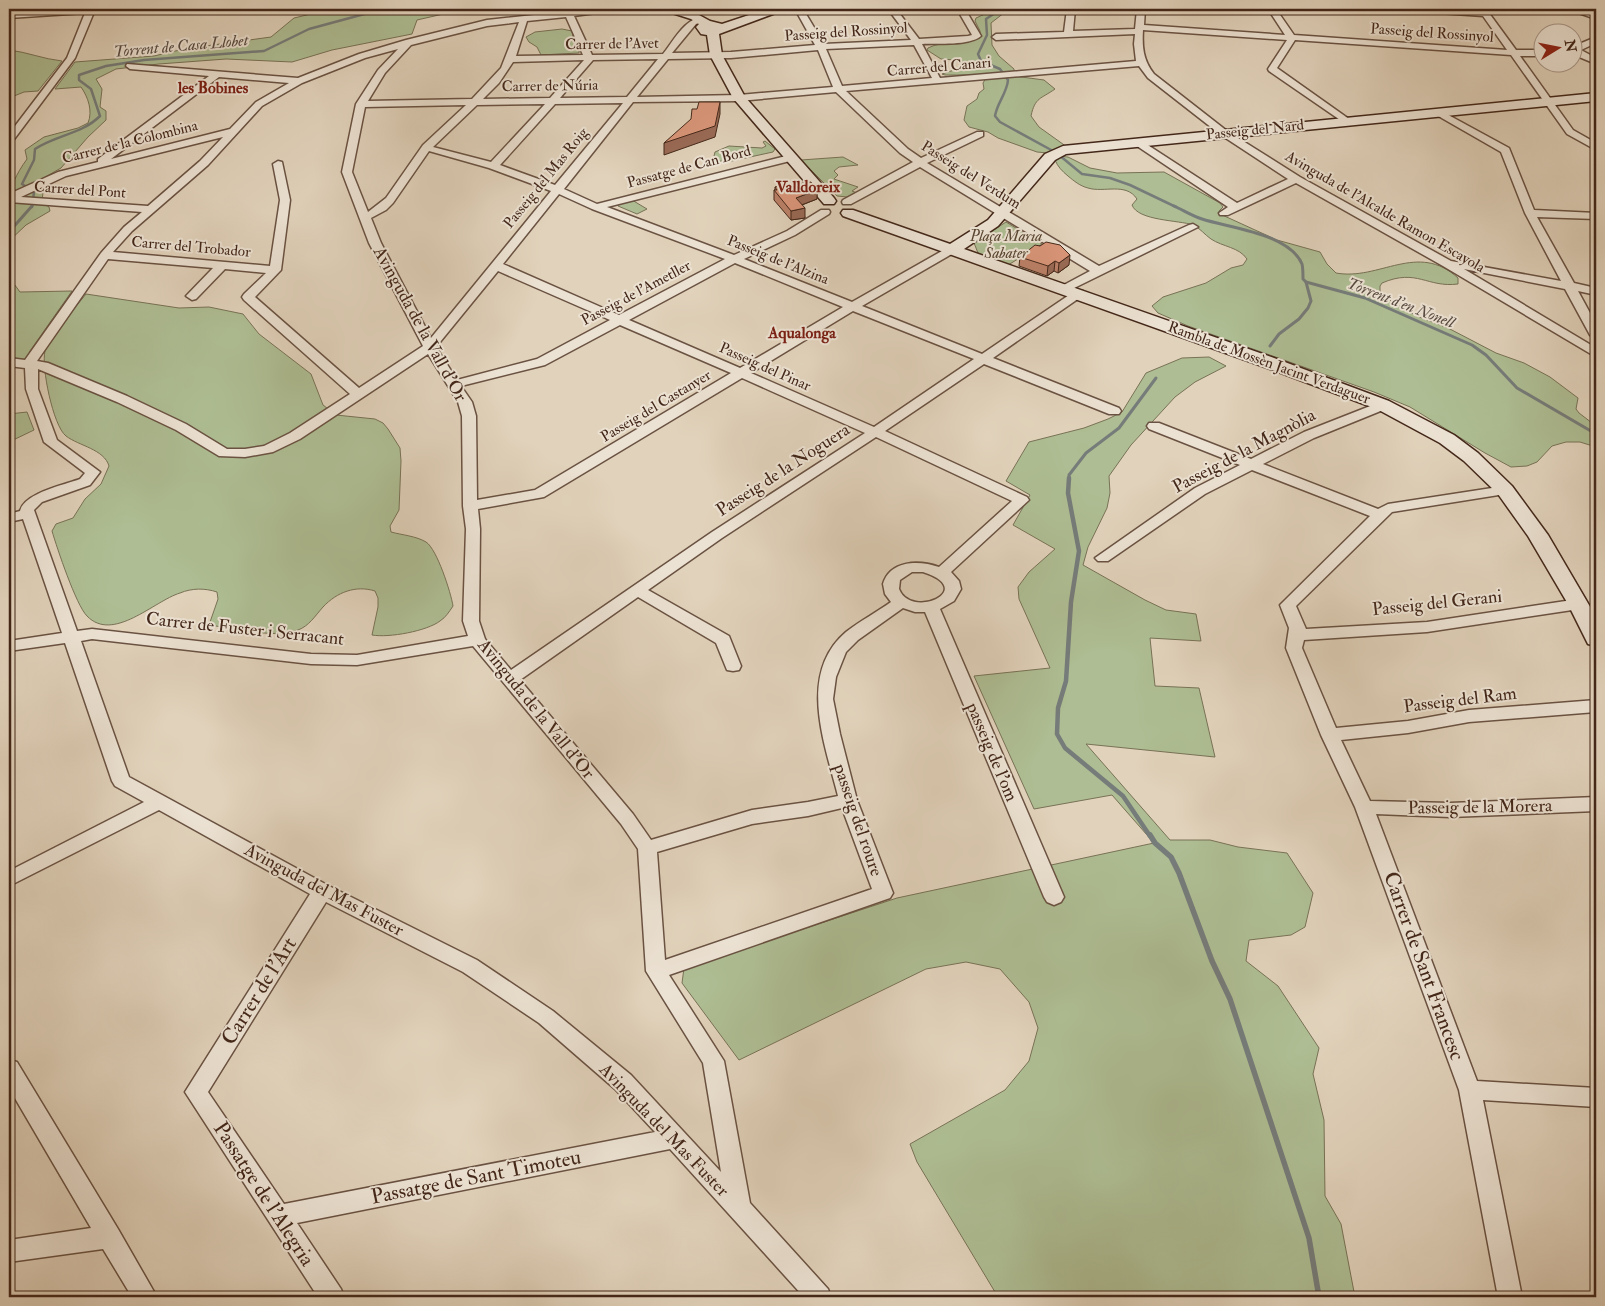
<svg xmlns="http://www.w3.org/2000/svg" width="1605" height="1306" font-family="'IM FELL Double Pica',serif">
	<rect width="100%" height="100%" fill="#e1d2bb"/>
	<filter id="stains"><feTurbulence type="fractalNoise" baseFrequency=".004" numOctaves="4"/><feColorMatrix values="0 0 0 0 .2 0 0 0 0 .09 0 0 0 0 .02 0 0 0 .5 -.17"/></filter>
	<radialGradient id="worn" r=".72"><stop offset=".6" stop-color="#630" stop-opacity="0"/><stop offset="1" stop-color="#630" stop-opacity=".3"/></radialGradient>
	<g fill="#aebd93" stroke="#787256">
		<path d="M359,9h106l-48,11 -5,14 -80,16 -40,12 -66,-3 -67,5 -43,5 -20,10 6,10 -2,18 6,4v9l-18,17 -27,31 -28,16 10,8 -1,10 7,5 1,4 -24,14 -17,16c0,-37 -5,-50 18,-82l-2,-9 19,-13 34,-9 10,-5c5,-12 0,-26 -7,-36l-26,2 20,-27 79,-6 30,-7 87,-12 23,-19 21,-5z"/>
		<path d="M991,9h18l-18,14 1,22 7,11 15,13v7l30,4 11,9c-14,10 -20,8 -24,27l8,11 28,20 -19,6 -11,-1 -39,-14 -10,-6 -19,-5 -5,-7 3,-14 10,-7 2,-6 5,-4 -1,-6 3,-5 -7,-3h-34l-3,-1 18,-6 3,-3 -8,-5 -14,-1 -14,-9 1,-2c15,-8 36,-3 52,-10v-7l-5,-10 1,-3 11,-5z"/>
		<path d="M562,29l10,2 2,12 5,5v5l-38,2 -4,-8 -8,-5 -3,-5 9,-5z"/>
		<path d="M9,50c18,2 34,9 53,11l-24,30 -14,1 -15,6v-22l5,-6h-5z"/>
		<path d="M765,141l10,8 -2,3 -46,10 -7,-1 -6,-5 1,-4 14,-6 33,2 4,-2 -3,-4z"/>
		<path d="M1058,156l10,1 22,11 27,5 47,-1 56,31 3,4 -4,4 1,3 57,26 43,12 7,12 9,9c43,8 82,-32 122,5v6c-31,4 -41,-16 -76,-1l-2,3v5l11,10 26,15 31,12 48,25 28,10 26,14 28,21 -2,11 3,4 17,13v21l-16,-5h-14l-14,4 -15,16 -10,4 -16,1 -26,-14 -75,-46 -36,-15 -186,-66 -30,-13 -6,-7 11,-9 43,-14 25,-15 12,-3 4,-6c-8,-12 -24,-12 -36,-20 -6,-4 -11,-11 -18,-14 -14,-5 -55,-4 -61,-20l5,-6c-11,-17 -33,-6 -49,-11 -8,-2 -14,-7 -20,-12 -6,-5 -10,-9 -13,-16z"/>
		<path d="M843,157l15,8 -19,2 -5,4 4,4 -4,4 24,8 -6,4 5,2 -10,4 -10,-1 -36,-36z"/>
		<path d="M632,200l15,9 -10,5 -19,-8v-3z"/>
		<path d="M1006,222l36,22 -37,23 -27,-14 -4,-10z"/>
		<path d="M9,277l11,15 52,-1 -42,60 -5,14 -16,2z"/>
		<path d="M86,294l93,14 30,-1 34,7 16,20 52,40 12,31 13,10 39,4 8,4 5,6 12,19 1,13 -2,49 -9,16 1,6c11,3 25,4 35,10 11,7 25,51 27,64 -4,6 -7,11 -13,15 -13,10 -51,17 -68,14l6,-28v-9l-3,-7c-19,-6 -38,1 -52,16 -8,9 -14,19 -25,23 -23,9 -65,-2 -89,-5l9,-26 -1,-7c-12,-4 -25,-4 -37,1 -26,8 -67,50 -93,23 -11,-11 -30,-68 -35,-85l4,-7 17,-6 12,-19 16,-15 8,-18c-5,-17 -30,-20 -43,-30 -13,-10 -25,-70 -21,-85 5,-16 30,-43 41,-57z"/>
		<path d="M1209,357l17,9 -31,16 -20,15 -44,48 -22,31 1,17 -3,15 -19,39 -5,18 62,35 21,10 30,4 5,27 -51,-3 5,48 44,2 16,69 -129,-13 84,96h40l28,7 49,6 26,40 -8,34 -14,8 -42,5 -3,21 32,25 41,62 -6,26 11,46 1,76 16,28 14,73h-357l-81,-135 -7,-18 95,-54 24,-29 9,-33 -9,-26 -29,-33 -34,-7 -40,7 -187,91 -57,-77 2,-15 213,-70 257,-55 -42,-48 -78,14 -60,-133 76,-8 -31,-69 -1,-12 11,-15 26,-23 -42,-24 17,-30 -24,-14 23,-39 55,-14 24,-9 14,-7 24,-39 36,-15z"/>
		<path d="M27,412l7,18 -25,12v-28z"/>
	</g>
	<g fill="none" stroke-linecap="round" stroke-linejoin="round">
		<g stroke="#767c7a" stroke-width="2.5">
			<path d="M1001,9l-15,10 1,16 -9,19 3,7 19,8 8,11c-1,13 -11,23 -13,36l5,6 53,29"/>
			<path d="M1059,155l23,19 28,4 20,7 46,22"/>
			<path d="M32,207l2,-15 -12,-8 12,-24 1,-11c21,-14 47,-15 65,-33l-9,-27 -12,-9v-5l27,-9 38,-6 120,-9 45,-22 74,-20"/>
		</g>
		<g stroke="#767c7a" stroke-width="3">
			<path d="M1174,206c9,4 18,10 28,13 27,9 87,14 100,45 1,4 1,11 1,15l3,3 59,16 107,47 14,10 31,33 79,46"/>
			<path d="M9,232l23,-26"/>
			<path d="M1270,346l9,-12 20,-15 9,-11 3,-7 -5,-19"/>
			<path d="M1069,479v-4l17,-22 33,-25 37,-50"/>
		</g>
		<path stroke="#767c7a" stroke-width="4.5" d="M1069,478l-1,15 11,58 -8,51 -5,79 -8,27 -1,26 8,14 58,48 27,40"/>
		<path stroke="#767c7a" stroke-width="5.5" d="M1150,835l5,8 16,14 8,16 33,88 18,38 79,239 10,59"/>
		<g stroke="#6a5242" stroke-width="3">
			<g id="street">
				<path d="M75,9h35l-4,2 -12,1 -19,46 -63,84 -3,1v-9l58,-76 18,-45 -76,5v-4z"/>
				<path d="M324,9h8l-5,4h-3z"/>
				<path d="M591,9h24l-4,2 -37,5 18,39 71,-1c10,-12 23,-38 40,-36v4l-7,2 -24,29 59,-1 84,-7 -20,-36h8l21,35 87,-4 -23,-31h8l23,30 49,-3 4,-1 -15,-26h8l16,27c-11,10 -43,7 -59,8l18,34 196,-17 -2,-17 1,-10 -139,6 -4,-3 4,-3 68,-2 3,-23h8l-2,22 62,-2 2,-20h8l-1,16 141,10 -17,-26h8l18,26 213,15 -24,-34 -74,-5 -4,-2 74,2 -1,-2h8l30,41h26v6h-22l53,74 23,13v7l-29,-16 -56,-79 -216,-15 -18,28 72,51v4l-3,1 -77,-53 -1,-2 19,-29 -144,-10c-1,17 0,30 11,44l73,57 73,46 151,84 110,20 -36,-68 -24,-61 -68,-39 5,-3 3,1 68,37 25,62 62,3v6l-59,-2 37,66 22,5v7l-18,-4 18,33v15l-6,-4 -25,-46 -101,-20 132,79v9l-153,-91 -147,-83 -68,32h-8l-1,-2 9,-6 -94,-63v-4h6l97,63 51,-24 -67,-44 -73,-57 -9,-12 -293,25 62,58 13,9 56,-26h6v4l-56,27 172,103 90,-41 4,-1 5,3 -134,66 -6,-4 2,-2 30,-16 -170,-104 -69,37h-8l-1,-2 1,-2 70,-38 -13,-9 -64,-61 -97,9 -106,1 -69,87 33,15 193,-49 4,1v4l-187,47 127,48 53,-24 34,-21h8l1,2 -1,2 -34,21 -51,24 108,43 97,-55h8l2,2 -2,2 -95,55 120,48 93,-63h8l2,3 -92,64 126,50 2,3 -2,3h-10l-125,-50 -99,67 142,66 2,3 -78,72 8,9 2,8 -7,12 -14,8 124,288 -3,5 -7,3 -7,-3 -3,-5 -119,-285h-10l-12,-4 -45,32 -12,12 -10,25 -3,22 7,35 17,66 36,93 -3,5 -221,77 55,86 26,142 78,86 3,8h-27l-134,-148 -373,74 44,66 3,8h-26l-133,-205 125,-198 -151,-84 -150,76v-15l135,-69 -29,-16 -3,-5 -47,-138 -56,8v-10l53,-8 -39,-114 -14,3v-8l11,-3c4,-18 44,-26 60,-32l5,-6 -41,-31 -18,-53 -1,-21 -16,-2v-8l16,2 76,-107 23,-26 18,-15 -133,-10v-8l49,-22 40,-10v-3l111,-83 -79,-7 -4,-3 1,-2 171,14 61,-24 47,-14 81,-20zM566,17l17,38 -67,1 11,-35zM519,22l-18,46 -29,31 -104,2 17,-28 26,-28 76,-19zM914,45l18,33 -90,8 -16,-37zM398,49l-20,21 -22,34 -14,68 27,71 54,103 -64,42 -104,-91 26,-27 9,-70 -8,-38 -4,-1 -5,3 7,36 -10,66 -157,-14 19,-21 76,-66 54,-59 40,-23 63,-25zM818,50l15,37 -94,8 -102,2 31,-38 63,-1zM658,59l-31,38 -67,1 33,-38zM584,60l-34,38 -67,1 16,-16 14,-21zM219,77l70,6 -33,19 -26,27 -119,30zM623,103l-68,82 -55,-20 55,-61zM545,104l-54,58 -58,-15 44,-42zM466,105l-43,40 -37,53 -18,14 -16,-40 13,-65zM223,137l-23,24 -52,45 -127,-9 45,-21zM429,151l60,17 62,23 -120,147 -50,-95 -10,-25 15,-8 7,-7zM559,194l33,15 133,50 -106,56 -116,-51zM108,259l105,9 -27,28 6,4 4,-1 29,-30 41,4 -22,21 -2,3 2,3 106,94 -60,39 -26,13 -19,3h-18l-41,-25 -59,-28 -79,-33 -11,-2zM735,263l108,44 -103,61 -111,-48zM498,271l112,49 -73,39 -80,21 -21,-33zM853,311l121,48 -100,68 -123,-54zM620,325l111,48 -196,117 -58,10 -1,-84 -4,-14 -11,-16 84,-21zM428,354l30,48 4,14 1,90 3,23 -3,92 5,15 -111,19 -46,-1 -219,-25 -15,2 -43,-121 8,-8 48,-17 10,-13 -43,-32 -19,-51v-20l79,33 59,28 43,26 26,1 28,-5 27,-13zM742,378l123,55 -153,99 -201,138 -26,-31 -6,-18 1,-92 -2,-20 66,-12zM876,437l136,64 -73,66c-20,-7 -49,-7 -56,17l2,10 6,8c-14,10 -31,19 -45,30 -49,42 -21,112 -8,164l-30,6 -56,8 -101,30 -18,-26 -113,-134 118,-83 78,46 11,27 6,1 6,-1 2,-4 -12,-30 -81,-46 74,-52zM923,572c56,18 -12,48 -24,17l1,-9 12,-8zM92,639l219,25 46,1 116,-19 148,178 17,25 8,122 57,92 18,109 -90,-97 -78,-64 -76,-51 -148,-74 -200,-109 -48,-136zM842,808l30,81 -207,71 -8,-108 95,-28 56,-8zM326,902l137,70 76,51 76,66 40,43 -371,72 -76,-112z"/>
				<path d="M1567,9h12l17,5v5z"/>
				<path d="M1596,37v6l-15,7 15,8v6l-24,-10v-7z"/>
				<path d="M1383,401l7,4 -2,3 -74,30 -51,26 115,45 10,-5 117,-18 5,1 2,3 -2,3 -5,1 -113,18 -96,94 10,23 121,-7 152,-23 6,2 2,3 -2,3 -6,2 -152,23 -123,8 -2,8 34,80 72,-7 61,-11 127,-10v12l-127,10 -61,11 -67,7 29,61 80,2 146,-6v14l-146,6 -74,-3 101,267 119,7v19l-113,-7 39,197h-24l-39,-207 -104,-283 -34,-72 -35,-87 3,-20 -9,-23 90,-89 -118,-46 -47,24 -97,67h-10l-3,-3 100,-70 45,-23 -91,-36 -2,-3 2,-3h10l92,36 53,-27z"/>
				<path d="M9,1060l8,2 101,167 39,68h-25l-29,-48 -94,13v-22l82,-12 -82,-140z"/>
			</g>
		</g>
		<g stroke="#432719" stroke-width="3">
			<g id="secondary">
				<path d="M664,9h17l18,6 11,6 12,3 45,-15h16l-2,2 -62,23 3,21 23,42 89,101 2,3 -2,3h-10l-91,-106 -23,-43 -3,-20 -6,-1 -5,-7 3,-3 -8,-5 -25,-8z"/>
				<path d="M1596,93v8l-530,53 -11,6 -57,66 -34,23 310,109 115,43 65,34 24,18 34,33 36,49 48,82v29l-8,-2 -20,-40 -40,-68 -30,-42 -34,-33 -24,-18 -63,-34 -115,-43 -419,-150 -2,-3 2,-3h10l97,34 38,-24 57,-66 18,-8z"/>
			</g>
		</g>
		<use href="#street" fill="#ece2d3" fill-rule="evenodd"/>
		<use href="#secondary" fill="#ece2d3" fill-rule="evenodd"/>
	</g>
	<g fill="#bc8169" stroke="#432719">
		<path d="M775,187l42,3v9l-15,6 3,13 -14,2 -17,-20v-10h1z"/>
		<path d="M1040,246l29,19 -11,8 -4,-2 -7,5 -28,-10 1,-9z"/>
	</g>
	<g fill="#996955" stroke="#432719">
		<path d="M720,102v12l-5,23 -51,18v-12z"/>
		<path d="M817,190v9l-21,8v-9z"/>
		<path d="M805,208v10l-14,2v-9z"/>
		<path d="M1070,255l-1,10 -11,8 1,-10z"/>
		<path d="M1055,261l-1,10 -7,5 1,-10z"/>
	</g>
	<g fill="#db967a" stroke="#432719">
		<path d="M699,102h21l-5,24 -51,17 27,-24 1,-10h5z"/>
		<path d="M811,182l6,8 -21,8 9,10 -14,3 -17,-21h3l-2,-3z"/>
		<path d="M1046,242l14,3 10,10 -11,8 -4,-2 -7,5 -28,-9 15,-12 5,1z"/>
	</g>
	<g text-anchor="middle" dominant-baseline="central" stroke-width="4" stroke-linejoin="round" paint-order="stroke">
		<g font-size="15" fill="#432719" stroke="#ece2d3">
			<text transform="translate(846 32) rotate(-4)">Passeig del Rossinyol</text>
			<text transform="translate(1432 33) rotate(4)">Passeig del Rossinyol</text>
			<text transform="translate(612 44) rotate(-1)">Carrer de l'Avet</text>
			<text transform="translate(939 67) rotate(-5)">Carrer del Canari</text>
			<text transform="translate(550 86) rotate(-1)">Carrer de Núria</text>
			<text transform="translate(1255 130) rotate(-6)">Passeig del Nard</text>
			<text transform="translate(130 142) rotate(-14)">Carrer de la Colombina</text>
			<text transform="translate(689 167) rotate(-15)">Passatge de Can Bord</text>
			<text transform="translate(971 175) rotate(32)">Passeig del Verdum</text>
			<text transform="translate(546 178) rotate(-51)">Passeig del Mas Roig</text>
			<text transform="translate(80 190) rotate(4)">Carrer del Pont</text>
			<text transform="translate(1385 212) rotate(30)">Avinguda de l'Alcalde Ramon Escayola</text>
			<text transform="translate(191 247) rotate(5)">Carrer del Trobador</text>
			<text transform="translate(778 260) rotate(22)">Passeig de l'Alzina</text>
			<text transform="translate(636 293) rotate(-28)">Passeig de l'Ametller</text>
			<text transform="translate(1269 363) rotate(20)">Rambla de Mossèn Jacint Verdaguer</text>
			<text transform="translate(765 367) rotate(24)">Passeig del Pinar</text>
			<text transform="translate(656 406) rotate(-31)">Passeig del Castanyer</text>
		</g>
		<g font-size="15" font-style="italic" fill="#584531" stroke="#ece2d3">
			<text x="1006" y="236">Plaça Maria<tspan x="1006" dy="17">Sabater</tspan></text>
		</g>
		<g font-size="16" font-style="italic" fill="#584a41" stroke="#ece2d3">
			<text transform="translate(181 46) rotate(-5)">Torrent de Casa Llobet</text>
			<text transform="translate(1401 303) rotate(21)">Torrent d'en Nonell</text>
		</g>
		<g font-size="16" font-weight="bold" fill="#7a1f14" stroke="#ece2d3">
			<text x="213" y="88">les Bobines</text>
			<text x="802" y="333">Aqualonga</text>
		</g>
		<g font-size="16" font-weight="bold" fill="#7a1f14" stroke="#ece2d3">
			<text x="808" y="187">Valldoreix</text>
		</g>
		<g font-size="18" fill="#432719" stroke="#ece2d3">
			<text transform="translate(420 324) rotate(61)">Avinguda de la Vall d'Or</text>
			<text transform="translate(1244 451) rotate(-28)">Passeig de la Magnòlia</text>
			<text transform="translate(783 470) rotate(-33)">Passeig de la Noguera</text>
			<text transform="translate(1437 603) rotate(-6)">Passeig del Gerani</text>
			<text transform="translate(245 629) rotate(6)">Carrer de Fuster i Serracant</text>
			<text transform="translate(1460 700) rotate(-7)">Passeig del Ram</text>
			<text transform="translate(536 709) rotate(51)">Avinguda de la Vall d'Or</text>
			<text transform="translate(992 752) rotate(67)">passeig de l'om</text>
			<text transform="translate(1480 807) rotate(-1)">Passeig de la Morera</text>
			<text transform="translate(858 820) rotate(71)">passeig del roure</text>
			<text transform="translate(324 890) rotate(28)">Avinguda del Mas Fuster</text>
			<text transform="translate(664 1130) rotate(46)">Avinguda del Mas Fuster</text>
		</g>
		<g font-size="21" fill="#432719" stroke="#ece2d3">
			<text transform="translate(1424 966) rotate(70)">Carrer de Sant Francesc</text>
			<text transform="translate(259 991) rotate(-58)">Carrer de l'Art</text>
			<text transform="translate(476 1177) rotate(-11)">Passatge de Sant Timoteu</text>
			<text transform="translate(264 1194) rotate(57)">Passatge de l'Alegria</text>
		</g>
	</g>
	<rect width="1605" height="1306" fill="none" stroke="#e1d2bb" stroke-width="30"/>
	<rect x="10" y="10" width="1585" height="1286" fill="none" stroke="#432719" stroke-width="2.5"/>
	<rect x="15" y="15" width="1575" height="1276" fill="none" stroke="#432719"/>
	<g transform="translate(1558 48) rotate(80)"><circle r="24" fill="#ece2d3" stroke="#a89789"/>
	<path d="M0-4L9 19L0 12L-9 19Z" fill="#8f2418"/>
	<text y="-8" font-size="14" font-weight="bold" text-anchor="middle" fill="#432719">N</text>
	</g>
	<rect width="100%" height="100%" filter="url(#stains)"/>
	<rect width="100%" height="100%" fill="url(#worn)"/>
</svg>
